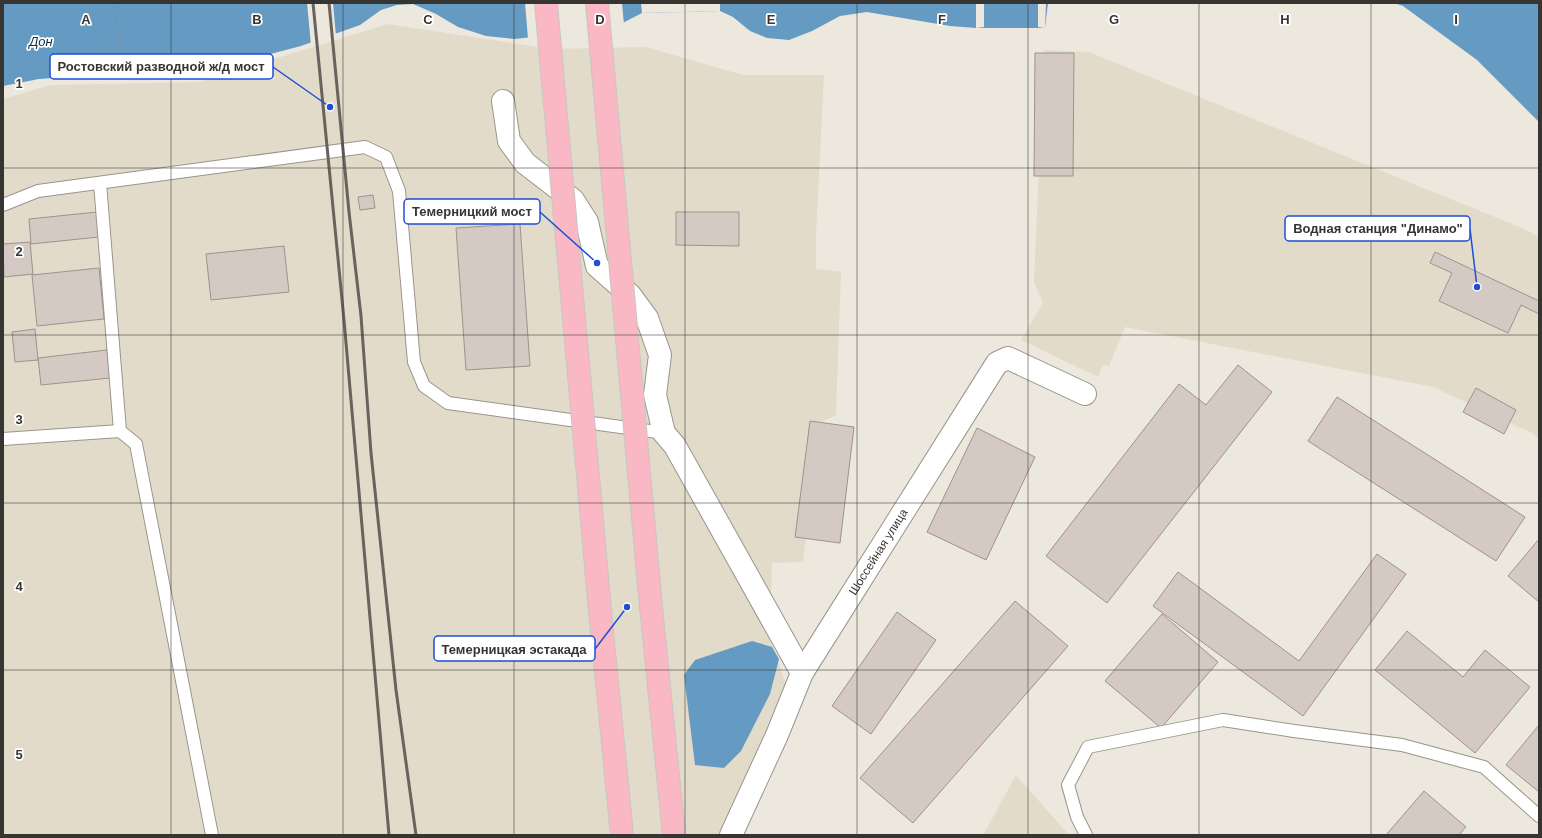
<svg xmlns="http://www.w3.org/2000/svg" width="1542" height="838" font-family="Helvetica,sans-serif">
	<rect width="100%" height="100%" fill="#ede8de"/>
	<g fill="#e3dbca">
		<path d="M388,24l163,25 95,-2 97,28h81l-8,160v34l25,3 -5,143 -17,8 -16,139 -31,1 -2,76 17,48 -61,148h-723v-736l47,-14 150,-3z"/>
		<path d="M1044,50l45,2 433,176 17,9v202l-7,-6 -99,-46 -308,-60 -16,39 -6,-1 -5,12 -77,-37 22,-37 -9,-21z"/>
		<path d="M1016,775l53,60h-86z"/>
	</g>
	<g fill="#659ac2">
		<path d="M3,3h1045l-3,25h-69l-26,-2 -83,-14 -27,4 -28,15 -23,9 -22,-2 -17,-7 -17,-14 -13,-6 -78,2 -31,16 -97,10 -28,-3 -28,-9 -22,-13 -23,-10 -16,1 -16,5 -21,15 -59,21 -65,17 -35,5 -162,11 -36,7z"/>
		<path d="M1394,3h145v119l-62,-62 -74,-54z"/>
		<path d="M752,641l20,6 7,12 -9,35 -29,57 -17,17 -29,-3 -11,-90 11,-15z"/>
	</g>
	<g fill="#ede8de">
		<path d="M307,3h26l3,33 -25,9z"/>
		<path d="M525,3h97l2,22 -12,6 -84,8z"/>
		<path d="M641,3h79v8l-78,2z"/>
		<path d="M976,3h8v24l-8,1z"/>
		<path d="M1038,3h8l-1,25 -7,-1z"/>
	</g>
	<g fill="#d4c9c3" stroke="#9d928d">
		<path d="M1035,53h39l-1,123h-39z"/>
		<path d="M373,195l2,13 -15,2 -2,-13z"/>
		<path d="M97,212l2,25 -68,7 -2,-25z"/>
		<path d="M676,212h63v34l-63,-1z"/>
		<path d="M520,224l10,142 -64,4 -10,-142z"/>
		<path d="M30,242l3,32 -29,3 -1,-33z"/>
		<path d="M284,246l5,46 -78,8 -5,-46z"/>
		<path d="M1435,252l104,49v13l-18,-9 -13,28 -69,-32 13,-28 -22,-10z"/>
		<path d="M99,268l5,51 -67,7 -5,-51z"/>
		<path d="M35,329l3,31 -23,2 -3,-30z"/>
		<path d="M107,350l3,28 -69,7 -3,-27z"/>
		<path d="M1238,365l34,27 -165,211 -61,-47 133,-172 27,21z"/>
		<path d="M1476,388l40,22 -12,24 -41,-22z"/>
		<path d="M1337,397l188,120 -29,44 -188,-120z"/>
		<path d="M810,421l44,6 -14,116 -45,-6z"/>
		<path d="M977,428l58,29 -49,103 -59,-28z"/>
		<path d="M1539,539v63l-31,-26z"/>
		<path d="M1377,554l29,20 -103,142 -150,-110 25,-34 121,89z"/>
		<path d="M1015,601l53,45 -155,177 -53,-45z"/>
		<path d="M897,612l39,28 -65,94 -39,-28z"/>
		<path d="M1162,614l56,48 -57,66 -56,-47z"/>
		<path d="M1407,631l56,46 22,-27 45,37 -55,66 -100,-83z"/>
		<path d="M1539,725v67l-33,-27z"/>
		<path d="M1424,791l42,36 -7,8h-73z"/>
	</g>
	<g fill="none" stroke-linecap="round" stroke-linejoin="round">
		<g stroke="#9a958c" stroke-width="14">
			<g id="service">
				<path d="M100,183l20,248"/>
				<path d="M3,205l35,-14 327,-44 21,10 13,34 15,171 10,24 24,17 216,30"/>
				<path d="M3,439l117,-8 16,13 76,391"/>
				<path d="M1086,835l-9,-18 -9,-32 20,-38 135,-27 71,11 108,14 82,22 55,49"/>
			</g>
		</g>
		<g stroke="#9a958c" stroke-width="24">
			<g id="minor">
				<path d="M503,101l6,40 16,22 48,37 14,22 10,44 33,29 17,23 13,37 -5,40 9,38 11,13 127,227"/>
				<path id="s1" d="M731,835l46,-100 25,-62 195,-310 11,-5 77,36"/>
			</g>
		</g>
		<g stroke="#8e8a84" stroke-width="2.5" stroke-dasharray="1 3" stroke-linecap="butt">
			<path d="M113,3l11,69"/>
			<path d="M106,37l4,36"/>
		</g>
		<use href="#service" stroke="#fff" stroke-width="12"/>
		<use href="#minor" stroke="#fff" stroke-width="22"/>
		<g stroke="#67645e" stroke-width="3">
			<path d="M313,3l31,317 45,515"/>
			<path d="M329,3l20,209 12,104 10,137 25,237 20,145"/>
		</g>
		<g stroke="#c7c6c5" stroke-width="24" stroke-linecap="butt">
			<g id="primary-bridge">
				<path d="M546,3l54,608 22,224"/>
				<path d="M597,3l54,604 23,228"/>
			</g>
		</g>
		<use href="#primary-bridge" stroke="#fab8c4" stroke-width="22"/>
	</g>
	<path fill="none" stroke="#373531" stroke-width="1" stroke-opacity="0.55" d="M171,3v832M343,3v832M514,3v832M685,3v832M857,3v832M1028,3v832M1199,3v832M1371,3v832M3,168h1536M3,335h1536M3,503h1536M3,670h1536"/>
	<g text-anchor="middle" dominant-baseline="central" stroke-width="3.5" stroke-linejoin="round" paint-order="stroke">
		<g font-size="12" fill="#373531" stroke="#fff">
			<text stroke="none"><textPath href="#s1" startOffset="320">Шоссейная улица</textPath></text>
		</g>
		<g font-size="13" font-style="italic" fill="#07334e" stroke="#fff">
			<text x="41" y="41">Дон</text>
		</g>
	</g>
	<g font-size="13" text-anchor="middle" font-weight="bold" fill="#373531" stroke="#fff" stroke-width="3.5" stroke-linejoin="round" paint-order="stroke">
		<text x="86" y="24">A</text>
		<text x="257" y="24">B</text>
		<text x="428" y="24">C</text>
		<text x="600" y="24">D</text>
		<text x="771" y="24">E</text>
		<text x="942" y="24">F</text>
		<text x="1114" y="24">G</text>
		<text x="1285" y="24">H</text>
		<text x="1456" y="24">I</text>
		<text x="19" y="88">1</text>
		<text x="19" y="256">2</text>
		<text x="19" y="424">3</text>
		<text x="19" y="591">4</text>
		<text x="19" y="759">5</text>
	</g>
	<path fill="none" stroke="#1d4ed8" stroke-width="1.5" d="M330 107L273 67M597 263L540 212M1477 287L1470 229M627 607L595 649"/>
	<g fill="#1d4ed8" stroke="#fff" stroke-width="1.5">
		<circle cx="330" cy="107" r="4"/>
		<circle cx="597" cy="263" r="4"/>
		<circle cx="1477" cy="287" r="4"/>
		<circle cx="627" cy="607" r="4"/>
	</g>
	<g fill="#fff" stroke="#1d4ed8" stroke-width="1.5">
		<rect x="50" y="54" width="223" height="25" rx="4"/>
		<rect x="404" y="199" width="136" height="25" rx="4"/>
		<rect x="1285" y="216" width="185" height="25" rx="4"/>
		<rect x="434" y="636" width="161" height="25" rx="4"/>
	</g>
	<g font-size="13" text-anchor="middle" font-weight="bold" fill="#373531">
		<text x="161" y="71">Ростовский разводной ж/д мост</text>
		<text x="472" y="216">Темерницкий мост</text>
		<text x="1378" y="233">Водная станция "Динамо"</text>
		<text x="514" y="654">Темерницкая эстакада</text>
	</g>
	<rect width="1542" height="838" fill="none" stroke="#373531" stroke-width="8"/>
</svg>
